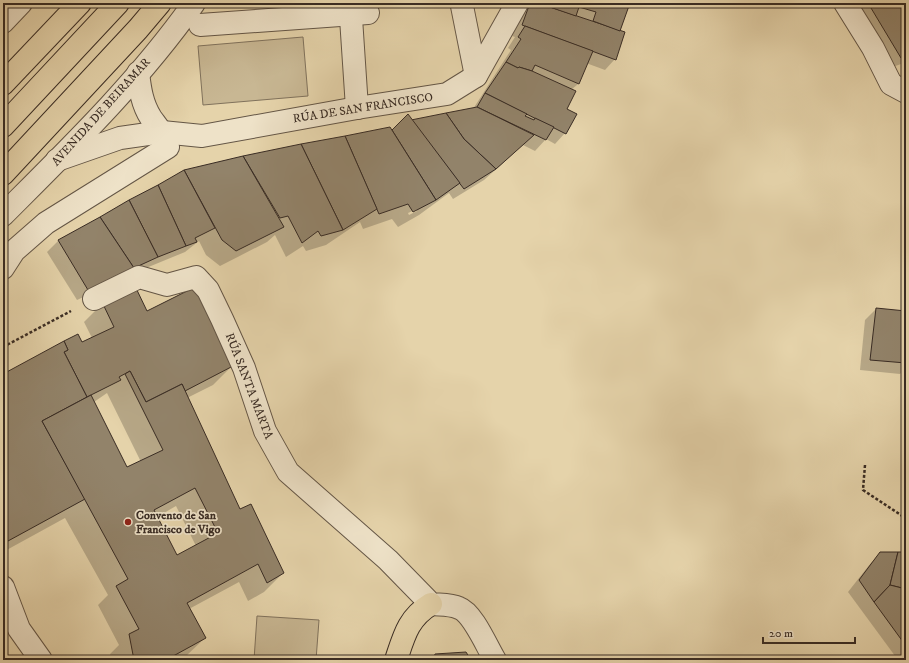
<svg xmlns="http://www.w3.org/2000/svg" width="909" height="663" font-family="'IM FELL DW Pica',serif">
	<rect width="100%" height="100%" fill="#e5d3aa"/>
	<filter id="stains"><feTurbulence type="fractalNoise" baseFrequency=".005" numOctaves="4"/><feColorMatrix values="0 0 0 0 .2 0 0 0 0 .09 0 0 0 0 .02 0 0 0 .5 -.17"/></filter>
	<radialGradient id="worn" r=".72"><stop offset=".6" stop-color="#630" stop-opacity="0"/><stop offset="1" stop-color="#630" stop-opacity=".3"/></radialGradient>
	<g fill="#c8b793" stroke="#80725c">
		<path d="M303,37l5,59 -105,9 -5,-59z"/>
		<path d="M257,616l62,4 -3,40h-62z"/>
	</g>
	<g fill="#0003" fill-rule="evenodd">
		<path d="M530,3h99l-10,29 -4,27 -10,11 -19,-7 -8,21 -7,6 -5,20 -1,23 -10,11 -9,-5 -11,12 -12,-6 -39,35 -31,19 -4,-6 -30,22 -21,12 -6,-8 -29,10 -3,-7 -34,23 -20,6 -3,-5 -17,11 -11,-22 -8,7 -47,24 -14,-11 -7,-14 -14,11 -39,16 -69,32 -30,-48 11,-11 126,-70 117,-26 91,-13 15,-16 4,5 62,-12 38,-59 -3,-2 7,-11 -3,-1 9,-24zM417,209v2l-8,4 -1,-2z"/>
		<path d="M865,3h41v57l-5,4 -11,4 -34,-56z"/>
		<path d="M103,303l43,9 86,54 -19,19 -26,13 53,112 43,63 -19,19 -16,9 -9,-19 -50,27 16,29 -19,18 -7,4h-67l-2,-6 9,-9 -21,-40 10,-10 -43,-77 -62,34v-176l89,-38 -8,-16zM107,393l34,69 -15,7 -32,-67zM176,506l20,40 -19,10 -20,-39z"/>
		<path d="M876,309l30,3v56l-6,6 -40,-4 5,-50z"/>
		<path d="M881,553h25v107h-8l-50,-68 22,-28z"/>
	</g>
	<g fill="#92836a" stroke="#392c24" fill-rule="evenodd">
		<path d="M530,3h8l87,29 -9,28 -94,-35z"/>
		<path d="M538,3h92l-10,28 -27,-10 3,-9 -17,-5 -3,9z"/>
		<path d="M868,3h38v53l-5,2z"/>
		<path d="M525,26l68,25 -14,33 -44,-19 -3,6 -13,-4 -1,1 -12,-6 15,-23 -3,-2z"/>
		<path d="M506,62l12,6 1,-1 13,4 44,20 -9,18 10,5 -11,20 -81,-41z"/>
		<path d="M485,93l42,21 -2,2 9,4 1,-2 19,9 -8,13 -69,-33z"/>
		<path d="M477,107l57,28 -38,34 -32,-30 -18,-26z"/>
		<path d="M446,113l18,26 32,30 -32,20 -53,-69z"/>
		<path d="M408,114l52,69 -24,17 -44,-70z"/>
		<path d="M390,127l46,73 -23,12 -5,-8 -29,10 -34,-78z"/>
		<path d="M345,136l32,73 -34,21 -42,-86z"/>
		<path d="M301,144l42,86 -22,6 -3,-5 -16,12 -14,-27 -8,2 -37,-62z"/>
		<path d="M243,156l41,71 -48,24 -14,-11 -38,-70z"/>
		<path d="M184,170l31,58 -20,10 2,4 -11,4 -28,-61z"/>
		<path d="M158,185l28,61 -28,11 -29,-57z"/>
		<path d="M129,200l29,57 -24,11 -34,-51z"/>
		<path d="M100,217l34,51 -46,22 -30,-50z"/>
		<path d="M135,286l12,25 48,-24 38,79 -48,25 -3,-7 -36,18 -16,-31 -11,6 2,3 -34,17 -23,-45 4,-2 -4,-9 14,-7 4,8 32,-15 -12,-25z"/>
		<path d="M876,308l30,3v52l-36,-3z"/>
		<path d="M64,341l4,9 -4,2 23,45 -45,24 43,78 -77,42 -5,-12v-155z"/>
		<path d="M130,371l16,31 36,-18 58,125 11,-5 33,69 -17,10 -9,-19 -71,39 19,35 -40,22h-32l-5,-26 10,-5 -23,-43 12,-7 -86,-158 49,-26 36,72 36,-17 -38,-76zM195,488l23,45 -41,22 -23,-45z"/>
		<path d="M880,552h18l-8,33 -16,17 -15,-22z"/>
		<path d="M898,552h8v37l-16,-4z"/>
		<path d="M890,585l16,4v57l-32,-44z"/>
		<path d="M466,652l5,8h-38l2,-6z"/>
	</g>
	<g fill="none" stroke-linecap="round" stroke-linejoin="round">
		<g stroke="#645646" stroke-width="24">
			<g id="minor">
				<path d="M350,3l7,105"/>
				<path d="M845,3l28,45 18,36 15,8"/>
				<path d="M462,6l14,70"/>
				<path d="M3,22l18,-19"/>
				<path d="M200,25l168,-12"/>
				<path d="M57,160l63,-22 42,-6 40,4 155,-28 90,-14 29,-18 41,-73"/>
				<path d="M3,215c67,-67 136,-134 191,-212"/>
				<path d="M3,268l11,-17 32,-28 122,-76c-5,-14 -9,-18 -17,-29 -9,-14 -11,-29 -13,-45"/>
				<path d="M94,299l45,-22 28,8 29,-8 12,13 14,29 22,49 21,63 23,41 100,88 43,44c10,1 19,0 28,4 14,5 28,39 36,52"/>
				<path d="M3,587l16,42 22,31"/>
			</g>
		</g>
		<g stroke="#392c24" stroke-width="24">
			<g id="major">
				<path d="M3,84l77,-81"/>
				<path d="M3,126l115,-123"/>
				<path d="M3,174l135,-145 22,-26"/>
				<path d="M396,660c8,-24 12,-42 35,-56"/>
			</g>
		</g>
		<g stroke="#392c24" stroke-width="2.5" stroke-dasharray="3 2" stroke-linecap="butt">
			<path d="M3,347l68,-36"/>
			<path d="M865,465l-2,25 38,25 5,6"/>
		</g>
		<use href="#minor" stroke="#eee2c8" stroke-width="22"/>
		<use href="#major" stroke="#e5d3aa" stroke-width="22"/>
	</g>
	<circle fill="#8f2418" stroke="#eee2c8" stroke-width="1.5" cx="128" cy="522" r="4"/>
	<g text-anchor="middle" dominant-baseline="central" stroke-width="3.5" stroke-linejoin="round" paint-order="stroke">
		<g font-size="12" fill="#392c24" stroke="#eee2c8">
			<text transform="translate(363 108) rotate(-9)">RÚA DE SAN FRANCISCO</text>
			<text transform="translate(101 112) rotate(-48)">AVENIDA DE BEIRAMAR</text>
			<text transform="translate(249 386) rotate(69)">RÚA SANTA MARTA</text>
		</g>
		<g font-size="12" font-weight="bold" fill="#392c24" stroke="#eee2c8" text-anchor="start">
			<text x="136" y="515">Convento de San<tspan x="136" dy="14">Francisco de Vigo</tspan></text>
		</g>
	</g>
	<rect width="909" height="663" fill="none" stroke="#e5d3aa" stroke-width="16"/>
	<rect x="4" y="4" width="901" height="655" fill="none" stroke="#392c24" stroke-width="2"/>
	<rect x="8" y="8" width="893" height="647" fill="none" stroke="#392c24"/>
	<path d="M763 637v6h92v-6" fill="none" stroke="#392c24" stroke-width="2"/>
	<text x="769" y="637" font-size="12" fill="#392c24" stroke="#eee2c8" stroke-width="3" paint-order="stroke">20 m</text>
	<rect width="100%" height="100%" filter="url(#stains)"/>
	<rect width="100%" height="100%" fill="url(#worn)"/>
</svg>
